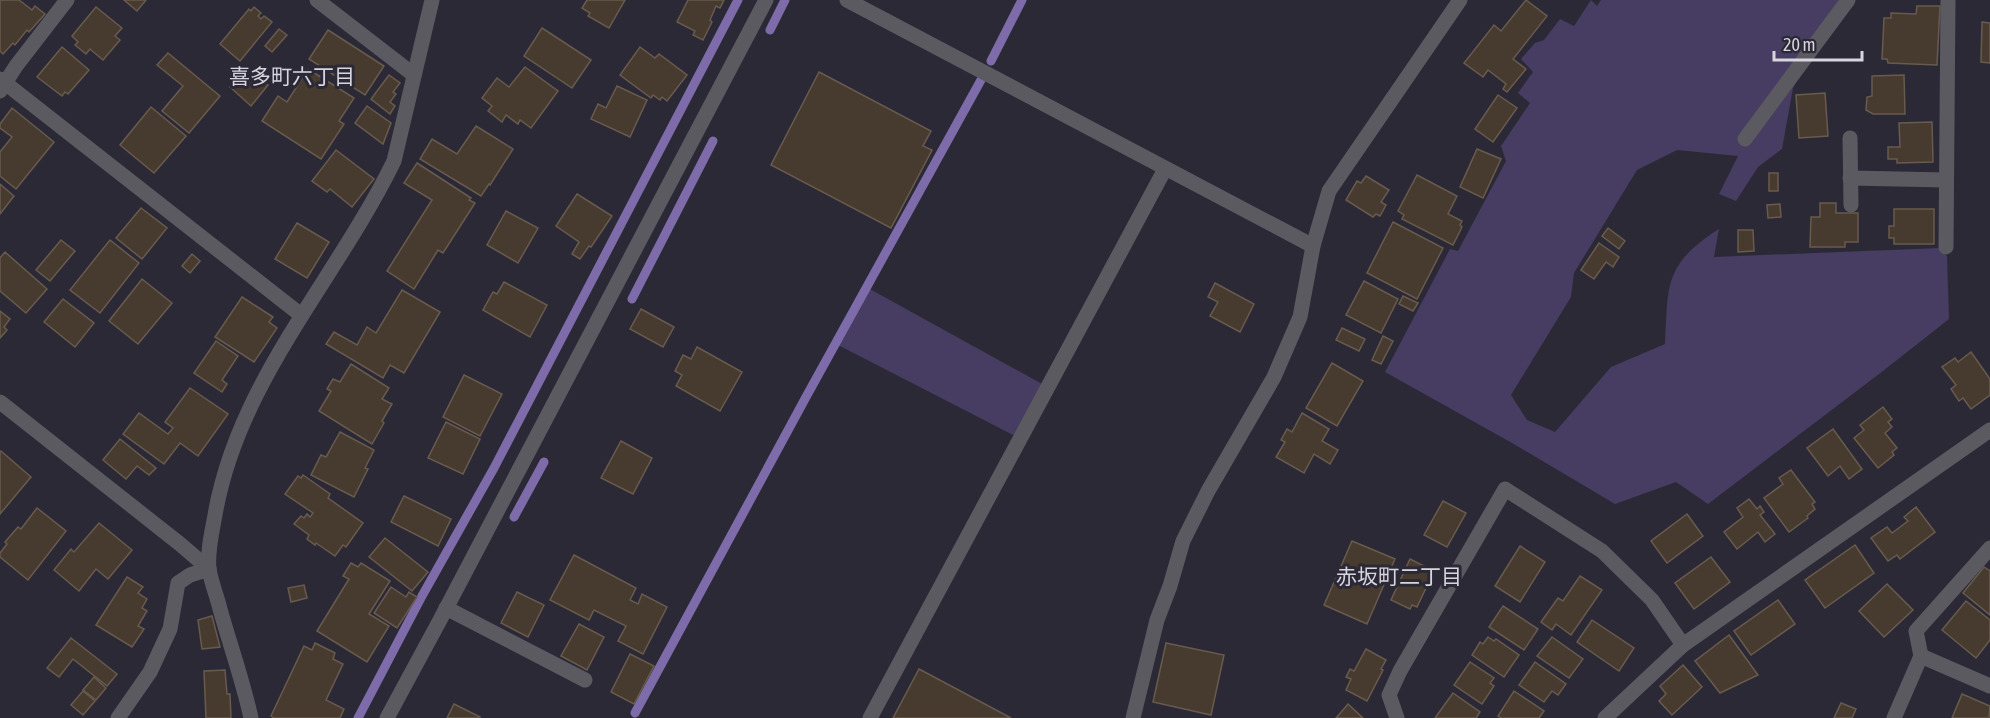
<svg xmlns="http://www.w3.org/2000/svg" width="1990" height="718" font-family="'Asap Condensed','Noto Sans JP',sans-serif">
	<rect width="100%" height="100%" fill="#2c2937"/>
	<g fill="#473c61">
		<path d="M1591,0l6,6 4,-6h240l-48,88 -11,61 -24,18 -22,34 -17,-7 19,-38 -61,-6 -40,20 -63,103 -3,24 -60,98 16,25 28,12 56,-65 54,-23c3,-59 -1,-80 54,-115l-5,28 226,-9 7,8 2,63 -66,52 -175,133 -32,-22 -61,22 -103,-61 -127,-71 65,-123 8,2 48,-90 -5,-15 29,-43 -12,-10 15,-21 -12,-13 14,-16 9,-3 16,-21 14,7z"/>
		<path d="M868,288l176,97 -27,52 -179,-92z"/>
	</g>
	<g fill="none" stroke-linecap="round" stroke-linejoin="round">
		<g stroke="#7d6baa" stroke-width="9">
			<path d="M770,30l15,-30"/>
			<path d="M991,61l31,-61"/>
			<path d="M632,299l81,-158"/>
			<path d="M514,517l30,-55"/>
			<path d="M635,713l171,-316 175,-317"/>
			<path d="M358,718l64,-122 72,-128 244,-468"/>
		</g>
	</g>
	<g fill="#473b2f" stroke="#685b4e" stroke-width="1.5">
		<path d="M0,0h19l13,10 3,-4 10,8 -16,18 -2,-2 -12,15 -2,-2 -10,11 -3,-3z"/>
		<path d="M124,0h22l-9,11z"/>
		<path d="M587,0h38l-16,28 -21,-12 2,-3 -8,-5z"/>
		<path d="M688,0h36l-4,8 -4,-2 -6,14 2,2 -9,18 -10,-5 2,-4 -18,-9z"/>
		<path d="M1526,0l21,16 -34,43 13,10 -19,23 -4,-3 3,-5 -18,-14 -5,7 -19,-14 30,-38 7,6z"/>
		<path d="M1917,6h23l-3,59 -49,-2 -1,-4h-5l2,-41h7v-5l25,1z"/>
		<path d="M96,7l26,21 -7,8 5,4 -17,20 -13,-11 -4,5 -11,-9 3,-3 -6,-6z"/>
		<path d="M254,7l7,6 -3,3 3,3 3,-3 8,6 -32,39 -20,-17 29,-35 2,2z"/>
		<path d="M1982,22l8,1v40l-9,-1z"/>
		<path d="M542,28l49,32 -19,28 -48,-32z"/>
		<path d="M279,29l8,6 -15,17 -7,-6z"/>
		<path d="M328,30l56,36 -19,29 -56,-36z"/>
		<path d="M62,47l27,23 -21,24 -3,-2 -3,4 -25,-19z"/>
		<path d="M640,47l15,11 4,-4 28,21 -20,26 -5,-4 -2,3 -7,-5 -2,3 -31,-23z"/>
		<path d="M168,53l52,43 -31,37 -27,-22 21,-25 -26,-21z"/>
		<path d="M525,67l33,24 -27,37 -11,-8 -2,4 -12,-9 -4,7 -14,-11 4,-5 -10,-8 15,-20 12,9z"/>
		<path d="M246,68l22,17 -17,21 -21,-19z"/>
		<path d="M308,69l46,29 -15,23 5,3 -23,35 -59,-38 16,-25 9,6z"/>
		<path d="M819,72l112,59 -8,15 9,4 -41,78 -120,-63z"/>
		<path d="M389,75l11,8 -7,9 3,2 -6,8 5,4 -5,8 -19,-15z"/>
		<path d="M1904,75l1,39h-32l-7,-4 1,-13 5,-1v-20z"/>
		<path d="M617,86l30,14 -17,37 -39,-18 7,-15 8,4z"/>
		<path d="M1825,93l3,43 -29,2 -3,-43z"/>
		<path d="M1498,95l19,13 -24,34 -18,-13z"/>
		<path d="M367,106l24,17 -8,21 -28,-21z"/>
		<path d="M151,107l35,29 -32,37 -34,-28z"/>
		<path d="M12,108l42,34 -38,47 -16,-13v-24l12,-15 -12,-9v-4z"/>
		<path d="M1932,122l1,40 -36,1v-4h-9v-12h12l-1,-24z"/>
		<path d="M476,126l37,23 -23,36 -1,-1 -8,12 -61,-37 12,-20 25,15z"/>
		<path d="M1477,149l24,10 -18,39 -23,-11z"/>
		<path d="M336,150l38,29 -22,28 -22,-18 -3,3 -15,-11z"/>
		<path d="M417,163l54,35 -2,2 6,3 -32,50 -5,-3 -24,39 -27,-18 45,-71 -28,-17z"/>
		<rect x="1769" y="173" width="9" height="18"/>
		<path d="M1417,175l40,21 -9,18 14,7 -2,4 2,2 -9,18 -51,-26 2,-4 -6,-4z"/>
		<path d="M1366,176l23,14 -8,12 5,3 -6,11 -4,-2 -3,3 -27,-17 11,-19 4,2z"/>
		<path d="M0,184l14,12 -14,18z"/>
		<path d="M577,194l35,22 -21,31 -2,-1 -9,13 -8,-5 7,-12 -23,-16z"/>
		<path d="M1820,203h16v10h22v29h-13v5h-35l1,-30h9z"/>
		<path d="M1780,204l1,13 -13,1 -1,-13z"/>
		<path d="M141,208l26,20 -25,31 -26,-21z"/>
		<path d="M1894,209h40v35h-40v-6h-5v-12h5z"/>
		<path d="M506,211l32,17 -20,35 -31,-18z"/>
		<path d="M1393,222l50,26 -26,51 -50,-26z"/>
		<path d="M297,223l32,19 -22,36 -32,-19z"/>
		<path d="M1608,228l17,13 -6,8 -17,-13z"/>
		<path d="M1738,230h15l1,21 -16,1z"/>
		<path d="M61,240l14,11 -25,30 -14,-11z"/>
		<path d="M110,240l29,23 -39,50 -30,-23z"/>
		<path d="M1599,243l20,14 -6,10 -7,-5 -12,17 -13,-9z"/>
		<path d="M5,252l42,37 -21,24 -26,-22v-33z"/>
		<path d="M192,254l8,7 -10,12 -8,-7z"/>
		<path d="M142,279l30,24 -34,41 -29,-23z"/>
		<path d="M1364,281l34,18 -17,34 -35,-18z"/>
		<path d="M504,282l43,23 -17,32 -47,-27 10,-18 4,2z"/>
		<path d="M1215,283l39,21 -14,28 -30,-16 8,-14 -10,-5z"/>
		<path d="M402,290l38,22 -36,61 -14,-8 -7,13 -57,-34 8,-12 23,13 10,-18 9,6z"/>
		<path d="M1403,296l15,7 -5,8 -14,-7z"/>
		<path d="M242,297l31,20 -4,5 8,6 -23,34 -39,-25z"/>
		<path d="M63,299l31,24 -19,24 -31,-25z"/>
		<path d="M641,309l33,18 -11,20 -33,-18z"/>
		<path d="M0,311l10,8 -6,8 3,3 -7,8z"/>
		<path d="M1342,328l23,11 -6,12 -23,-11z"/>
		<path d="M1383,336l10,5 -12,23 -9,-4z"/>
		<path d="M216,341l22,15 -16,24 5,4 -5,8 -28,-19z"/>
		<path d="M697,347l45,25 -22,39 -44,-25 6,-11 -7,-4 8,-16 8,4z"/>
		<path d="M1971,352l19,27v16l-19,14 -8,-11 -4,3 -8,-12 5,-4 -14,-18 13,-9 3,4z"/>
		<path d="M1332,363l31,18 -26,45 -31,-18z"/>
		<path d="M351,364l38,24 -7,11 10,5 -10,17 2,2 -12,21 -53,-33 12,-20 -4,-2 6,-10 7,3z"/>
		<path d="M464,375l38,19 -22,42 -37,-19z"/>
		<path d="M190,388l38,26 -30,42 -18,-13 -16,21 -41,-30 16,-21 29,21 5,-6 -8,-6z"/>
		<path d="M1883,407l9,12 -4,3 4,5 -7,6 12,15 -5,4 2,3 -16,13 -24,-30 10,-8 -4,-5z"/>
		<path d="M1302,413l27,16 -7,12 16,9 -8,14 -16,-10 -10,19 -28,-16 9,-15 -4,-2 6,-11 5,3z"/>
		<path d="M446,422l34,17 -17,35 -35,-16z"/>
		<path d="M1833,429l29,40 -13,10 -9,-13 -12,10 -21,-28z"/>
		<path d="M340,432l34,18 -9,18 3,1 -14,28 -43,-22 10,-20 5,2z"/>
		<path d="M120,439l36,29 -7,7 -12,-9 -11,13 -23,-19z"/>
		<path d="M621,441l31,17 -19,36 -32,-16z"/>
		<path d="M1,451l30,26 -31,37v-62z"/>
		<path d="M1791,470l24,32 -3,2 3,5 -8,7 1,2 -19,14 -25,-34 19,-14 -4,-6z"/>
		<path d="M303,475l27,19 -2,4 35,25 -17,24 -3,-2 -8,11 -19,-13 -1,2 -8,-6 2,-4 -15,-11 7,-8 3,2 3,-4 3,3 3,-4 -28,-19 13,-18 3,2z"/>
		<path d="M404,496l47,23 -13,27 -47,-24z"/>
		<path d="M1749,499l8,10 3,-3 4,6 -4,3 15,19 -10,8 -7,-10 -21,17 -13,-17 19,-15 -6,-9z"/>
		<path d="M1443,501l23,12 -19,34 -23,-12z"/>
		<path d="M1916,507l19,25 -35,27 -3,-4 -9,6 -17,-23 16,-11 5,6 16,-12 -4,-4z"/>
		<path d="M37,508l29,23 -38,49 -28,-23v-4l7,-9 -2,-2 13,-15 3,2z"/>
		<path d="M1687,514l16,22 -36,27 -16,-22z"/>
		<path d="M99,523l33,27 -24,29 -12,-10 -17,22 -25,-21 17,-21 3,3z"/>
		<path d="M385,538l43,34 -16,19 -43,-34z"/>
		<path d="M1352,541l43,18 -28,65 -43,-19z"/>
		<path d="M1855,545l19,28 -49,35 -20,-28z"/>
		<path d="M1520,546l25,16 -25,40 -25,-16z"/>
		<path d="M574,555l62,33 -6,12 8,4 4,-10 25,13 -24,47 -25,-13 8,-15 -32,-16 -5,10 -39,-20z"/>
		<path d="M1711,557l19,25 -36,27 -19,-26z"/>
		<path d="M1410,559l24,12 -17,36 -5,-2 -2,4 -19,-9z"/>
		<path d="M351,563l7,4 3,-4 29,18 -21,33 20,12 -22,36 -50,-31 32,-52 -6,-3z"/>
		<path d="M1984,567l6,4v44l-27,-22z"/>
		<path d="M1580,576l22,14 -31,45 -15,-11 -4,6 -11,-8 17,-24 5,3z"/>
		<path d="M127,577l16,10 -5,6 9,6 -5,9 5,3 -9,15 6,3 -12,18 -36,-22z"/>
		<path d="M1887,584l26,26 -29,27 -25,-26z"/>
		<path d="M304,585l3,13 -16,4 -3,-14z"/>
		<path d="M391,587l15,10 3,-5 8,5 -20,31 -23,-15z"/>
		<path d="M517,592l27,13 -16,32 -27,-14z"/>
		<path d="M1778,600l17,24 -44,31 -17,-24z"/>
		<path d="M1966,601l24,19v20l-14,18 -34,-28z"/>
		<path d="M1503,606l35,23 -14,21 -35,-23z"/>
		<path d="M212,616l8,31 -18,2 -4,-29z"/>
		<path d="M1592,620l42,28 -15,23 -42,-29z"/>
		<path d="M579,624l25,13 -17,33 -26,-14z"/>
		<path d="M1729,635l29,40 -38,18 -25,-32z"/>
		<path d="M1488,637l6,4 2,-2 23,16 -15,22 -32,-22 8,-13 3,2z"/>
		<path d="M1552,637l31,22 -14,19 -32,-22z"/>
		<path d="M71,638l46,36 -10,12 -34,-27 -14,18 -12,-9z"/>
		<path d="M315,643l20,10 -2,6 10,5 -17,36 18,9 -4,9h-66l-3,-2 33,-70 8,4z"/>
		<path d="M1166,643l58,12 -13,60 -58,-13z"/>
		<path d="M1366,649l20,11 -5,9 2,1 -16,31 -21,-11 5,-11 -5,-2 4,-8 4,2z"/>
		<path d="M630,654l24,12 -20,38 -23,-12z"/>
		<path d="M1470,662l24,16 -4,5 4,3 -12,18 -28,-19z"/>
		<path d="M1535,662l31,22 -8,11 -6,-4 -8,11 -25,-17z"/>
		<path d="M1683,665l19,22 -30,28 -13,-14 7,-7 -6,-8z"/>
		<path d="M919,669l92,49h-118z"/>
		<path d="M225,670l2,24h3l1,24h-25l-2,-47z"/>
		<path d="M94,677l12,11 -10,12 -13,-10z"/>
		<path d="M83,691l12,10 -12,14 -12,-10z"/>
		<path d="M1514,691l30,20 -5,7h-38l-3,-2z"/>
		<path d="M1453,693l27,19 -4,6h-41z"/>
		<path d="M1962,694l28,12 -1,12h-37z"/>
		<path d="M1841,703l15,6 -4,9h-18z"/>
		<path d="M454,704l26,13 -1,1h-32z"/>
		<path d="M1348,704l15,14h-27z"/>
	</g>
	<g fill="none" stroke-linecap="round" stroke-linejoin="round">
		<g stroke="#5b5a61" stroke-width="15">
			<path d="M317,0l97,75"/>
			<path d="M847,0l466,246"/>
			<path d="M0,79l301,236"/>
			<path d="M0,91l16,-25 51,-66"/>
			<path d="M1850,138l1,67"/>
			<path d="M1745,139l103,-139"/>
			<path d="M1850,178l96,2"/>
			<path d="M1946,247l2,-247"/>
			<path d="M0,402l180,142 29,25"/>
			<path d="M446,608l139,72"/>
			<path d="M1921,656l69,30"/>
			<path d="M118,718l32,-46 20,-43 8,-46 12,-8 19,-6"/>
			<path d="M251,718c-8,-37 -21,-73 -31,-109 -3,-13 -9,-27 -11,-40 -2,-17 3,-37 6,-54 23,-134 121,-235 179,-354l38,-161"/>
			<path d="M387,718l53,-98 326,-620"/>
			<path d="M870,718l295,-549"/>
			<path d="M1133,718l24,-98 13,-34 13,-45 25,-50 66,-114 26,-60 13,-71 16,-55 131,-191"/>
			<path d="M1397,718l-8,-23 11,-24 105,-182 97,62 50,49 31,45"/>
			<path d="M1605,718l78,-73 307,-215"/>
			<path d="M1894,718l27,-62 -5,-25 74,-83"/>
		</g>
	</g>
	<g text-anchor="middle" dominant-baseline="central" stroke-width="6" stroke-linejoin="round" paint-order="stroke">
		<g font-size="21" fill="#d7d5de" stroke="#2c2937">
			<text x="292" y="76">喜多町六丁目</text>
			<text x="1399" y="576">赤坂町二丁目</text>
		</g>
	</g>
	<path d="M1774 51v9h88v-9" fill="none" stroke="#d7d5de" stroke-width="3"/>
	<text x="1783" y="51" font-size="18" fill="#d7d5de" stroke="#2c2937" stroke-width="4.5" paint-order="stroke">20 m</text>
</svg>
